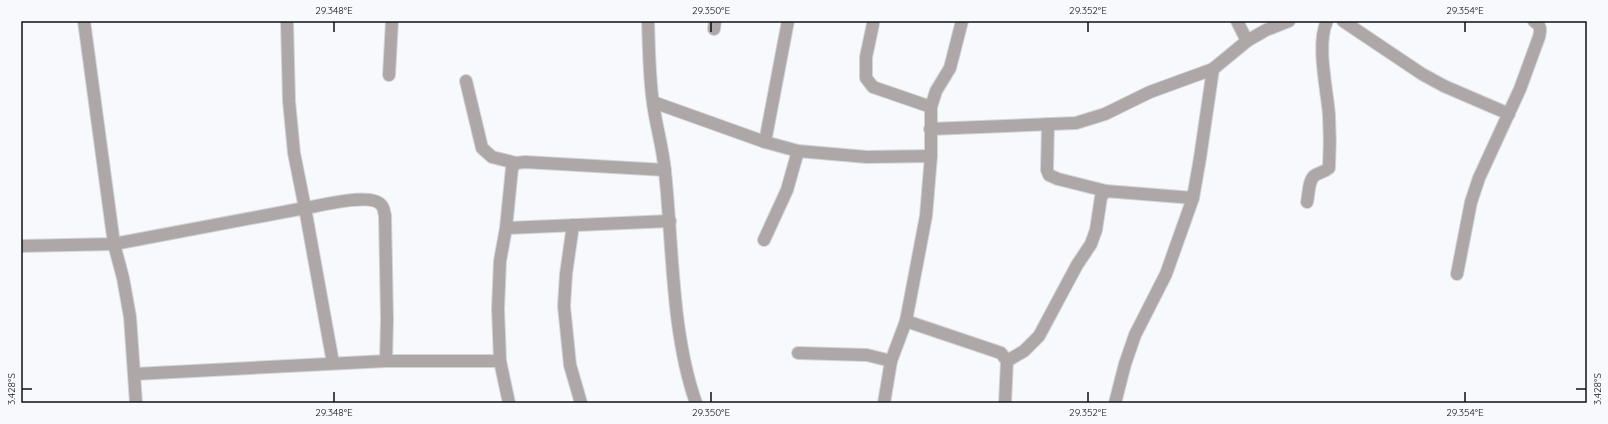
<svg xmlns="http://www.w3.org/2000/svg" width="1608" height="424" font-family="Quicksand,sans-serif">
	<rect width="100%" height="100%" fill="#f7f9fd"/>
	<g fill="none" stroke-linecap="round" stroke-linejoin="round">
		<g stroke="#d2d4d8" stroke-width="14">
			<g id="minor">
				<path d="M84,21l30,223 9,34 7,39 6,86"/>
				<path d="M287,21l2,80 5,52 11,55c15,-2 68,-17 77,-2 2,2 2,7 3,9l2,104 -1,42h114l9,42"/>
				<path d="M648,21c1,27 1,55 5,82 3,23 10,45 12,69 8,74 6,160 31,231"/>
				<path d="M1237,21l10,20"/>
				<path d="M1343,21l79,53 22,12 65,28"/>
				<path d="M873,24l-7,33v21l7,9 58,20"/>
				<path d="M714,29l1,-8"/>
				<path d="M389,75l3,-54"/>
				<path d="M466,81l16,67 10,9 24,6"/>
				<path d="M653,102l112,40 33,9 69,6 64,-1"/>
				<path d="M1048,124l-1,46 2,5 9,4 48,12"/>
				<path d="M930,129l146,-6 29,-9 45,-22 63,-23 34,-28 19,-11 23,-9"/>
				<path d="M765,142l23,-121"/>
				<path d="M1307,202c2,-8 1,-20 7,-26 5,-4 9,-3 15,-8 1,-17 1,-36 0,-53 -2,-26 -13,-71 -2,-94"/>
				<path d="M573,225l-7,49 -2,32 6,59 11,38"/>
				<path d="M506,228l164,-7"/>
				<path d="M764,240l23,-50 11,-39"/>
				<path d="M21,246l93,-2 191,-36 28,155"/>
				<path d="M1457,274l14,-72 8,-24 41,-89 19,-52c2,-8 2,-11 -5,-16"/>
				<path d="M906,321l95,32 6,8 -2,42"/>
				<path d="M798,353l69,2 24,6"/>
				<path d="M500,361l-2,-52 2,-48 6,-33 6,-60 4,-5 9,-1 140,8"/>
				<path d="M1007,361l17,-10 15,-15 38,-71 14,-21 5,-14 5,-33 5,-6 87,7"/>
				<path d="M135,374l251,-13"/>
				<path d="M884,403l7,-42 15,-40 20,-105 5,-60v-49l5,-16 14,-23 12,-47"/>
				<path d="M1115,403l10,-39 10,-29 31,-61 27,-76 7,-40 13,-89"/>
			</g>
		</g>
		<use href="#minor" stroke="#ada7a7" stroke-width="12"/>
	</g>
	<path fill="none" stroke="#0f1014" stroke-width="1.5" d="M334,22v10M711,22v10M1088,22v10M1465,22v10M22,389h10M1576,389h10M334,392v10M711,392v10M1088,392v10M1465,392v10"/>
	<rect width="1608" height="424" fill="none" stroke="#f7f9fd" stroke-width="44"/>
	<rect x="22" y="22" width="1564" height="380" fill="none" stroke="#0f1014" stroke-width="1.5"/>
	<g font-size="10" text-anchor="middle" fill="#0f1014">
		<text x="334" y="14">29.348°E</text>
		<text x="711" y="14">29.350°E</text>
		<text x="1088" y="14">29.352°E</text>
		<text x="1465" y="14">29.354°E</text>
		<text transform="translate(11 389) rotate(-90)" y="4">3.428°S</text>
		<text transform="translate(1597 389) rotate(-90)" y="4">3.428°S</text>
		<text x="334" y="416">29.348°E</text>
		<text x="711" y="416">29.350°E</text>
		<text x="1088" y="416">29.352°E</text>
		<text x="1465" y="416">29.354°E</text>
	</g>
</svg>
